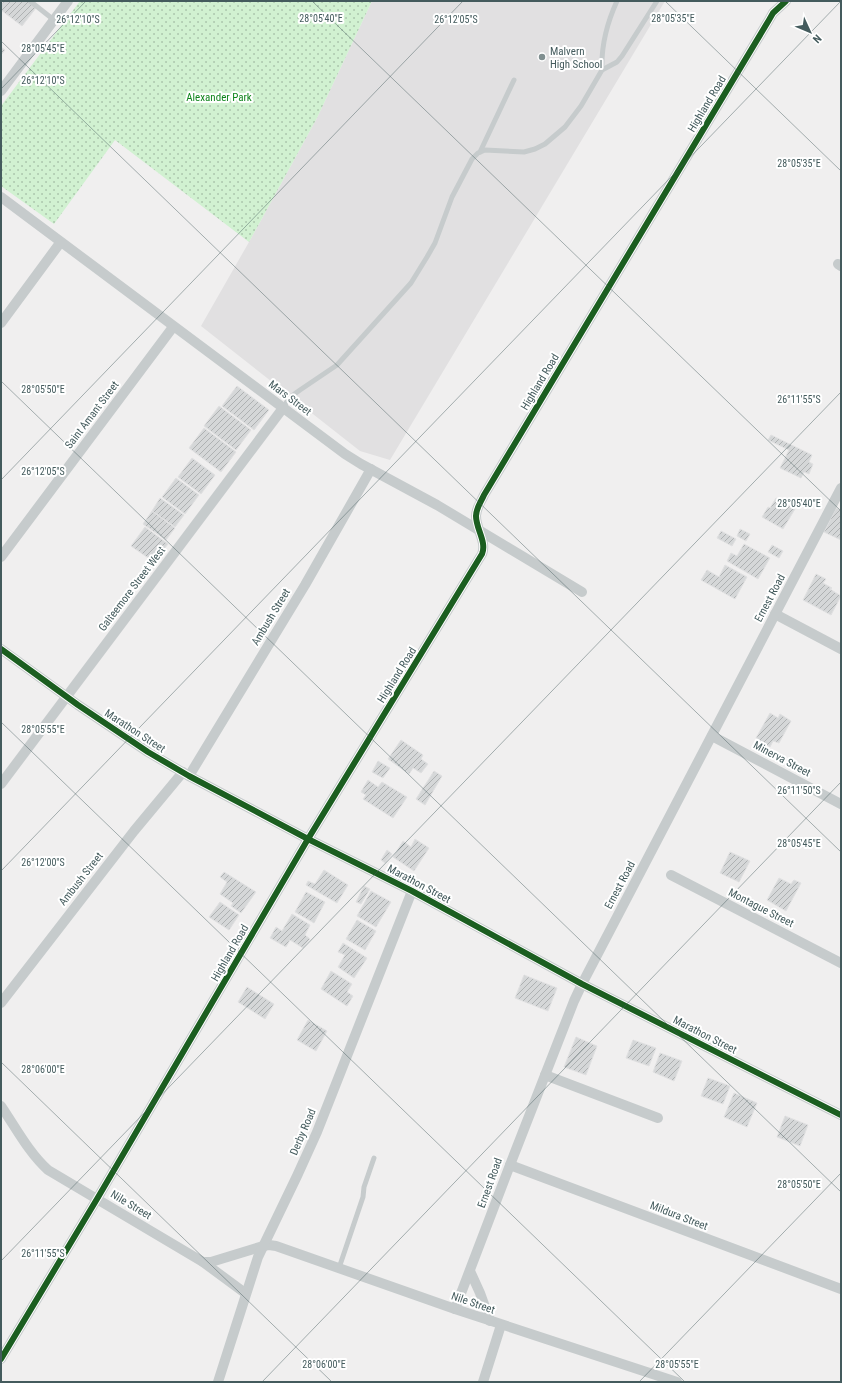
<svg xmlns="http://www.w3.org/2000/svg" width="842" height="1383" font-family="'Roboto Condensed',sans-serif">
	<defs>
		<pattern id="park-dots" width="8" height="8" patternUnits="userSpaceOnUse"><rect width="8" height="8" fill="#d1f1d1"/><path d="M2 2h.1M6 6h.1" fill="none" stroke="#abc6ad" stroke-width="1.8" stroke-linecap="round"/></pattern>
		<pattern id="building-hatch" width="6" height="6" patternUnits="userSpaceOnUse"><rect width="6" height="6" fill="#d5d7d8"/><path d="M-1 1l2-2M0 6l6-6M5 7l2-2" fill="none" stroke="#aeb1b2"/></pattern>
	</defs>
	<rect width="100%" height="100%" fill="#f0efef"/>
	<path fill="#e1e0e1" d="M372,1h293l-275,459 -30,-9 -159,-125 48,-84 68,-124z"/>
	<path fill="url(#park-dots)" d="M80,1h292l-55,117 -68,124 -134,-102 -61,84 -53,-38v-80z"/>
	<g fill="url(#building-hatch)" stroke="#e1e1e2">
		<path d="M4,1h23l9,7 -14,18 -21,-16v-5z"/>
		<path d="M1,47l4,3 -4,5z"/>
		<path d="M237,386l32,24 -15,20 -32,-24z"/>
		<path d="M219,406l32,24 -15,20 -32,-24z"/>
		<path d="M204,428l32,24 -15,20 -32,-24z"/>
		<path d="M771,435l41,20 -3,7 4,2 -4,10 -5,-2 -3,6 -21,-10 9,-18 -21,-10z"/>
		<path d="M192,458l23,17 -14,19 -23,-17z"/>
		<path d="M176,478l23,17 -14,19 -23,-17z"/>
		<path d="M160,498l24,17 -9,12 -23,-16z"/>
		<path d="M776,498l19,11 -12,20 -21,-12 6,-10 2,1z"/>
		<path d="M836,508l5,2v30l-17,-8z"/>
		<path d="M152,511l23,17 -9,12 -23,-16z"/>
		<path d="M145,527l23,17 -14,18 -23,-16z"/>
		<path d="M740,529l10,5 -4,7 -9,-5z"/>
		<path d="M721,531l15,8 -4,7 -15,-8z"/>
		<path d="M744,544l26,14 -12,21 -31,-18 4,-8 6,3z"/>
		<path d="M772,545l11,6 -4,7 -11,-6z"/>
		<path d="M725,565l22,12 -12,22 -34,-19 6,-10 12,7z"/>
		<path d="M816,574l10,5 -3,4 9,5 -2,1 11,7 -10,19 -28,-15z"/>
		<path d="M770,713l8,5 2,-4 11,7 -12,22 -6,-2 -3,6 -14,-9z"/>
		<path d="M401,740l22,15 -2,4 7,5 -7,9 -8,-5 -4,6 -21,-15z"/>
		<path d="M378,761l12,7 -7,10 -11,-6z"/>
		<path d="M434,771l8,5 -17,29 -9,-6z"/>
		<path d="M368,780l10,7 4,-5 25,15 -14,21 -30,-19 3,-4 -5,-3z"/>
		<path d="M415,839l14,9 -15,23 -21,-14 10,-16 8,6z"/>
		<path d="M387,850l5,4 -7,9 -4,-3z"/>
		<path d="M730,852l20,9 -11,21 -19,-9z"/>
		<path d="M324,870l24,15 -11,18 -31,-18 2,-4 7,3z"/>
		<path d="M224,872l32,20 -15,21 -10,-7 2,-3 -13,-9 7,-12 -7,-5z"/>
		<path d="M779,878l12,6 3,-4 7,3 -15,28 -19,-11z"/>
		<path d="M364,886l6,3 -9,15 -5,-2z"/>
		<path d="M371,891l20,11 -15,25 -19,-11z"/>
		<path d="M306,892l19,10 -11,21 -19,-11z"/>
		<path d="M220,902l19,13 -10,15 -20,-13z"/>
		<path d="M292,914l18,11 -5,10 5,4 -7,9 -13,-8 -4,7 -16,-9 6,-11 6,4z"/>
		<path d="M357,920l19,11 -11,19 -19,-11z"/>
		<path d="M343,943l24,15 -13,20 -16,-11 7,-12 -7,-3z"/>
		<path d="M331,971l21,13 -5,8 6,4 -6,10 -26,-17z"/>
		<path d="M524,975l33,13 -9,23 -33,-13z"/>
		<path d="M247,987l27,17 -9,15 -27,-17z"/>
		<path d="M308,1020l19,11 -11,20 -19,-11z"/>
		<path d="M576,1037l21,9 -11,29 -22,-8z"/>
		<path d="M633,1040l23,8 -7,18 -23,-8z"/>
		<path d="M660,1053l22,8 -8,20 -21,-9z"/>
		<path d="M708,1078l22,8 -7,18 -22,-8z"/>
		<path d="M734,1093l23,10 -10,24 -23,-10z"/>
		<path d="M785,1116l23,9 -8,21 -23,-9z"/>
	</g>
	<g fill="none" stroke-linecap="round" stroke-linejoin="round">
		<g stroke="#c6cbcc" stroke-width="5">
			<path d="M30,1l24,19"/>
			<path d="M602,70c-1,-24 5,-47 15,-69"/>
			<path d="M480,152l34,-72"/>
			<path d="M283,408l6,-10 11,-8 37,-25 74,-82 16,-26 8,-14 17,-46 20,-38 6,-6 7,-3 39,2 11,-3 10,-5 20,-17 16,-21 21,-36 15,-8 5,-6 35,-55"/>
			<path d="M339,1268l24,-71 1,-10 10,-29"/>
		</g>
		<g stroke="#c6cbcc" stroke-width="10">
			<path d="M1,91l67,-90"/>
			<path d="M1,197l344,257 16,10 76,41 145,87"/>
			<path d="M838,264l3,2"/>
			<path d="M1,323l59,-80"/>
			<path d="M1,557l172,-230"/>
			<path d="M775,614l66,35"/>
			<path d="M1,649l77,56 70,47 41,24 119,63 104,52 170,93 259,131"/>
			<path d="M712,736l129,68"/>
			<path d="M189,776l116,-191 66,-116"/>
			<path d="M1,784l282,-376"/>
			<path d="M671,875l170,88"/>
			<path d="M1,1003l133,-172 49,-59"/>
			<path d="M545,1075l113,43"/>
			<path d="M1,1106c15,22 28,47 47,64l155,92 42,31"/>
			<path d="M510,1165l331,124"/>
			<path d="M203,1262h8l52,-16 6,-1 7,1 179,63 222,73"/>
			<path d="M470,1271l10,22 10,28"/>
			<path d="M455,1309l55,-144 64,-164 8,-17 259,-496"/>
			<path d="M1,1359l96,-160 211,-360 174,-285c5,-12 -6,-25 -6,-38 0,-8 5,-14 8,-21l285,-475 4,-7 13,-12"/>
			<path d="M218,1382l40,-125 39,-81 20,-44 95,-241"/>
			<path d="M483,1382l18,-57"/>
		</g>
		<g stroke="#fff" stroke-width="8">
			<g id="cycleway">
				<path d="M1,649l77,56 70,47 41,24 119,63 104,52 170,93 259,131"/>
				<path d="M1,1359l96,-160 211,-360 174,-285c5,-12 -6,-25 -6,-38 0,-8 5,-14 8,-21l285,-475 4,-7 13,-12"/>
			</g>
		</g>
		<use href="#cycleway" stroke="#1b5e20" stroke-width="6"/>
	</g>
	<path fill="none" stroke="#445b5d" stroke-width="1" stroke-opacity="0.45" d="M312,1l529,510M665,1l176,170M1,41l840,811M1,89l85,-88M1,381l840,811M1,480l462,-479M1,722l684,660M1,871l840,-870M1,1062l331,320M1,1261l840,-869M262,1382l579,-600M639,1382l202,-209"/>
	<circle fill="#808f90" stroke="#fff" stroke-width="1.5" cx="542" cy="57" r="4"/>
	<g text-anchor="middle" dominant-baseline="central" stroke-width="4" stroke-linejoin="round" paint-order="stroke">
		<g font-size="11" fill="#445b5d" stroke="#fff" text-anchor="start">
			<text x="550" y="51">Malvern<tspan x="550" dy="13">High School</tspan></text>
		</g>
		<g font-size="11" fill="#0f851c" stroke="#fff">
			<text x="219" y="97">Alexander Park</text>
		</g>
		<g font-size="11" fill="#445b5d" stroke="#fff">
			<text transform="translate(707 104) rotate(-59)">Highland Road</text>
			<text transform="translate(540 382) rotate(-59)">Highland Road</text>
			<text transform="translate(290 398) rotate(37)">Mars Street</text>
			<text transform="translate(92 415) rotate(-53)">Saint Amant Street</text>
			<text transform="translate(132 589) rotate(-53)">Galteemore Street West</text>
			<text transform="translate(770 598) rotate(-62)">Ernest Road</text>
			<text transform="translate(271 617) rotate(-59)">Ambush Street</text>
			<text transform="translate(397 675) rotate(-58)">Highland Road</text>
			<text transform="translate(135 731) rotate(33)">Marathon Street</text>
			<text transform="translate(782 759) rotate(28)">Minerva Street</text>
			<text transform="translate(81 879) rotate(-52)">Ambush Street</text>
			<text transform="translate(419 884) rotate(28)">Marathon Street</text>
			<text transform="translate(620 885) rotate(-62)">Ernest Road</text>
			<text transform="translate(761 908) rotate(27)">Montague Street</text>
			<text transform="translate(230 953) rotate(-60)">Highland Road</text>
			<text transform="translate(705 1035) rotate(27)">Marathon Street</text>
			<text transform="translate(303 1132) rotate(-67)">Derby Road</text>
			<text transform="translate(490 1183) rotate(-70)">Ernest Road</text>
			<text transform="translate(131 1205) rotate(31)">Nile Street</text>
			<text transform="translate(679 1216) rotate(21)">Mildura Street</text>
			<text transform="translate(473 1303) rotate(19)">Nile Street</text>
		</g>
	</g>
	<g font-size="10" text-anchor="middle" fill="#445b5d" stroke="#fff" stroke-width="4" stroke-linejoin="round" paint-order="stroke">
		<text x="321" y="22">28°05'40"E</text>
		<text x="673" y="22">28°05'35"E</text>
		<text x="78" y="23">26°12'10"S</text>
		<text x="456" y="23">26°12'05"S</text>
		<text x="43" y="52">28°05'45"E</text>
		<text x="43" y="84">26°12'10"S</text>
		<text x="799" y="167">28°05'35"E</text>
		<text x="43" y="393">28°05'50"E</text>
		<text x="799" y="403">26°11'55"S</text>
		<text x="43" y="475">26°12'05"S</text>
		<text x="799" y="507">28°05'40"E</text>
		<text x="43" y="733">28°05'55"E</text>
		<text x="799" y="794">26°11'50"S</text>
		<text x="799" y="847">28°05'45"E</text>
		<text x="43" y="866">26°12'00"S</text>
		<text x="43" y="1073">28°06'00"E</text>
		<text x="799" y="1188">28°05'50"E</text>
		<text x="43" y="1257">26°11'55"S</text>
		<text x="324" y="1368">28°06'00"E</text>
		<text x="677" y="1368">28°05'55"E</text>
	</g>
	<rect width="842" height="1383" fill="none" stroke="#445b5d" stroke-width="4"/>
	<g transform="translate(810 32) rotate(134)" stroke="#ffffff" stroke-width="3" paint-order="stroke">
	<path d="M0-3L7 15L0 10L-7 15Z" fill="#445b5d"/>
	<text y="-6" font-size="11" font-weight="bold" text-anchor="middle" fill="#445b5d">N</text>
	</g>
</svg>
